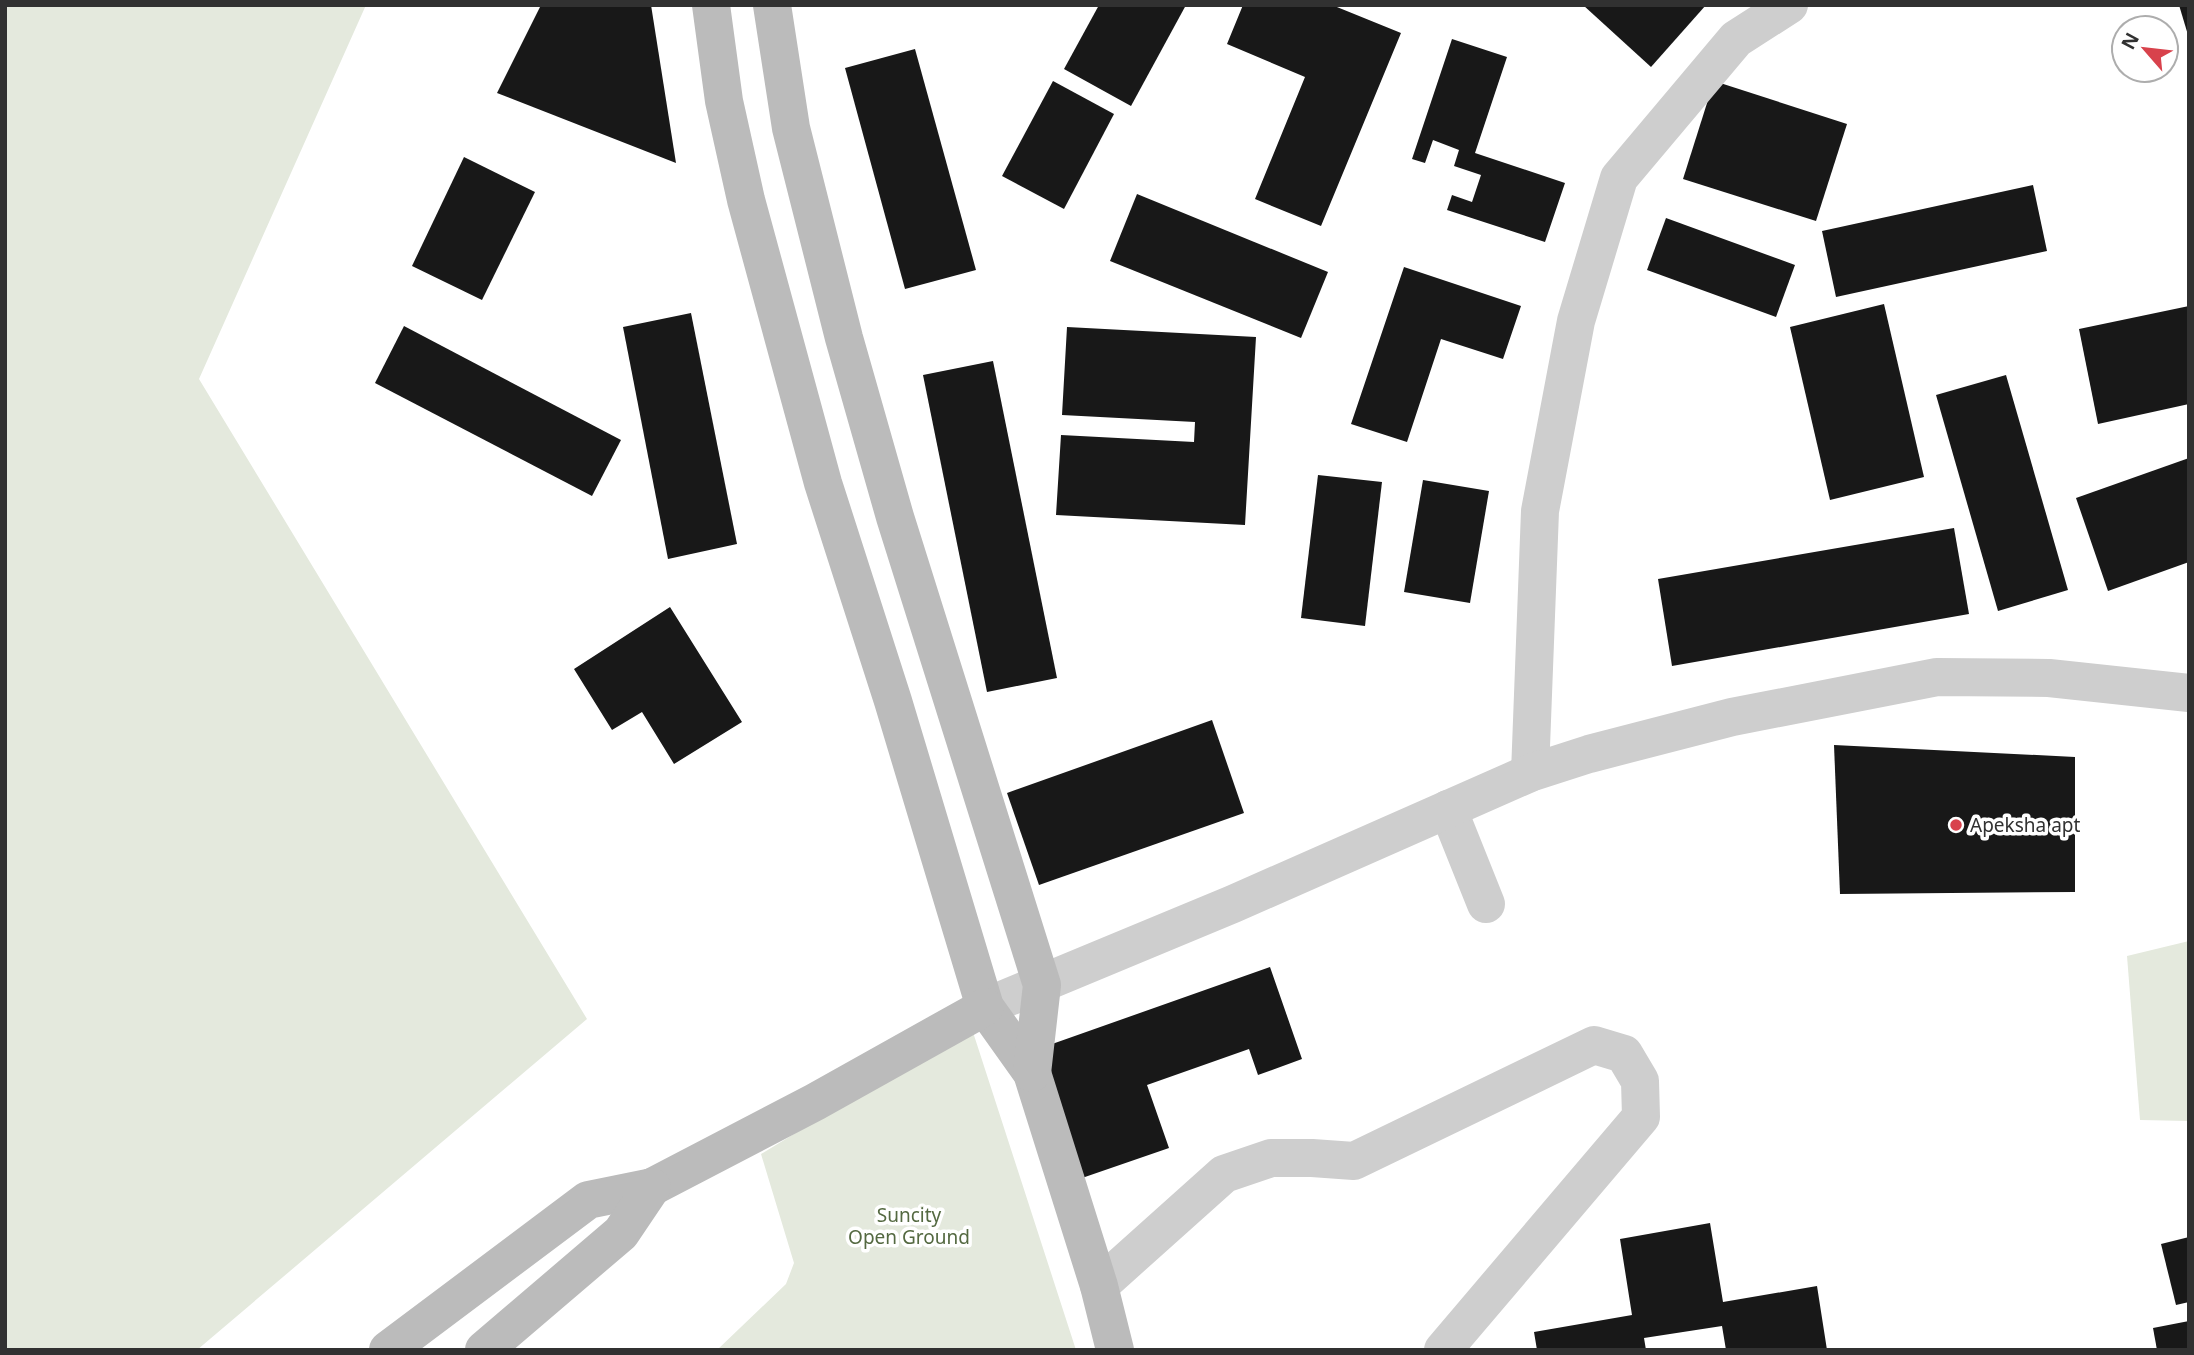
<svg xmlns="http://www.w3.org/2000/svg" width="2194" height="1355" font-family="'Noto Sans',sans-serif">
	<rect width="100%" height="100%" fill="#fff"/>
	<g fill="#e4e9dd">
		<path d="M5,5h361l-167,374 388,640 -390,331h-192z"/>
		<path d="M2189,941v180l-49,-1 -13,-164z"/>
		<path d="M971,1026l105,324h-359l69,-66 8,-21 -33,-109z"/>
	</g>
	<g fill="#181818">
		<path d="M541,5h110l25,158 -179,-70z"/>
		<path d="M1099,5h87l-55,101 -67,-37z"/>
		<path d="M1243,5h89l69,28 -80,193 -66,-27 50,-122 -78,-33z"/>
		<path d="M1583,5h123l-55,62z"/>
		<path d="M2179,5h10v30h-1z"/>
		<path d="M1452,39l55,18 -32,96 90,30 -20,59 -98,-32 5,-15 20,7 9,-27 -27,-9 5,-16 -26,-10 -8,23 -13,-4z"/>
		<path d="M915,49l61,221 -71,19 -60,-221z"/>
		<path d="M1053,81l61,33 -50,95 -62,-33z"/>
		<path d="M1714,81l133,43 -31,97 -133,-42z"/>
		<path d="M464,157l71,35 -53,108 -70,-34z"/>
		<path d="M2033,185l14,66 -211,46 -14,-66z"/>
		<path d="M1137,194l191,78 -27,66 -191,-77z"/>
		<path d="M1666,218l129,47 -19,52 -129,-47z"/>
		<path d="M1404,267l117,39 -18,53 -62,-20 -34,103 -56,-18z"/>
		<path d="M1884,304l40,173 -94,23 -40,-173z"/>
		<path d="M2189,306v98l-91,20 -19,-95z"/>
		<path d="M691,313l46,231 -69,15 -45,-232z"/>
		<path d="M404,326l217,114 -29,56 -217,-113z"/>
		<path d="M1067,327l189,10 -11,188 -189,-10 5,-80 133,7 1,-20 -133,-7z"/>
		<path d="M993,361l64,317 -70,14 -64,-317z"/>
		<path d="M2006,375l62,215 -70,21 -62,-216z"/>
		<path d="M2189,458v104l-81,29 -32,-93z"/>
		<path d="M1318,475l64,7 -17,144 -64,-8z"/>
		<path d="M1423,480l66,11 -19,112 -66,-11z"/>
		<path d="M1954,528l15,86 -297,52 -14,-87z"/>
		<path d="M670,607l72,115 -68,42 -32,-52 -30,18 -38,-61z"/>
		<path d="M1212,720l32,93 -205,72 -32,-92z"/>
		<path d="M1834,745l241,12v135l-235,2z"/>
		<path d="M1270,967l32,92 -44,16 -9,-26 -102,36 22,63 -87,30 -44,-129z"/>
		<path d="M1710,1223l13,79 94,-16 10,64h-101l-4,-24 -78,12 2,12h-109l-3,-18 98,-17 -12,-76z"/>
		<path d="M2189,1237v65l-13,3 -15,-61z"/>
		<path d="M2189,1321v29h-32l-4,-22z"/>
	</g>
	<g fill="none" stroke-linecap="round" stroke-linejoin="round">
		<g stroke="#cecece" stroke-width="38">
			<path d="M1530,773l10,-262 36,-190 43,-143 117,-139 53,-34"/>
			<path d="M1448,809l38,95"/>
			<path d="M985,1007l248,-103 297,-131 59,-19 143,-37 205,-40 112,1 140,15"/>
			<path d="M1099,1286l125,-112 47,-16h41l42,3 240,-116 30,9 16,27 1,36 -198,233"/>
		</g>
		<g stroke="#bbb" stroke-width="38">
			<path d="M711,5l13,96 22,99 77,283 70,218 92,306 47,66 67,213 16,64"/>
			<path d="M772,5l19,123 53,210 51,179 147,468 -10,88"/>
			<path d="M388,1350l200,-150 64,-13 163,-85 170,-95"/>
			<path d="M484,1350l137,-117 31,-46"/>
		</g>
	</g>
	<circle fill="#d8424c" stroke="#fff" stroke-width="2.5" cx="1956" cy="825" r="7"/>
	<g text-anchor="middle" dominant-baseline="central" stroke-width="7" stroke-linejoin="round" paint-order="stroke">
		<g font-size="19" fill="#313131" stroke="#fff" text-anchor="start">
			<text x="1970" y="825">Apeksha apt</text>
		</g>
		<g font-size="19" fill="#546941" stroke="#fff">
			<text x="909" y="1215">Suncity<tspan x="909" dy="22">Open Ground</tspan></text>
		</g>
	</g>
	<rect width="2194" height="1355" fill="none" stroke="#313131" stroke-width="14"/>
	<g transform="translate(2145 49) rotate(298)"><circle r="33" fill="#ffffff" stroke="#adadad" stroke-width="2"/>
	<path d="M0-5L12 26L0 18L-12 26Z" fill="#d8424c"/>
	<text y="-10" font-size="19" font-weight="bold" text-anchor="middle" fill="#313131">N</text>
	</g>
</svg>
